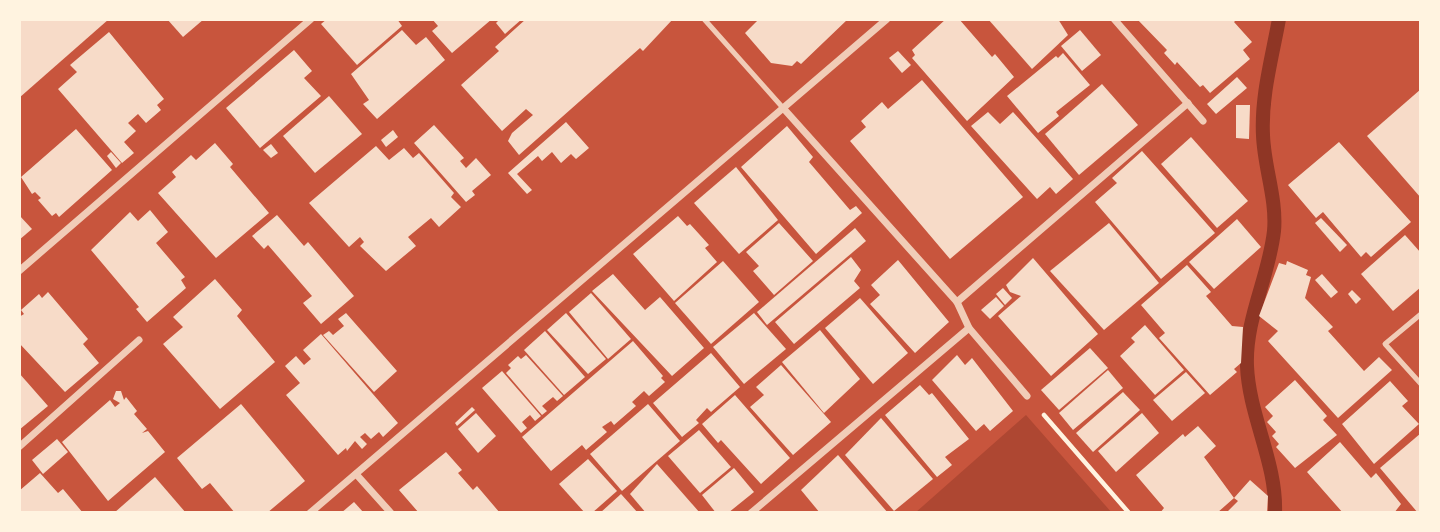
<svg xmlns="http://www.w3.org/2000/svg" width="1440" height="532" font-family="'Space Grotesk',sans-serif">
	<rect width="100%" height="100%" fill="#c8553d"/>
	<path fill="#ae4732" d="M1026,415l86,98h-197z"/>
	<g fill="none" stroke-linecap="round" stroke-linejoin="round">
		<path stroke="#8f3625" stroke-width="14" d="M1275,513c2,-50 -26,-97 -28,-147 -2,-47 22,-89 27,-135 3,-32 -10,-64 -11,-96 -2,-39 9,-77 16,-116"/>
	</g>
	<g fill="#f7dbc8">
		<path d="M19,19h90l-90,79z"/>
		<path d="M167,19h37l-21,18z"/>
		<path d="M327,19h70l5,7 -45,39 -36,-41z"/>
		<path d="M432,19h60l-40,34 -20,-22 6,-5z"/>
		<path d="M500,19h22l-17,15 -9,-11z"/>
		<path d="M526,19h147l-30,32 -3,-3 -121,107 -11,-14 4,-8 21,-18 -7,-6 -24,22 -41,-46 38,-34 -4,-4z"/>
		<path d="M759,19h89l-47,45 -4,-3 -5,5 -21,-3 -26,-30z"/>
		<path d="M946,19h13l33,38 3,-3 19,23 -47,44 -55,-63 3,-3 -3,-5z"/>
		<path d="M988,19h70l10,16 -36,34z"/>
		<path d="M1137,19h100l-3,3 18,20 -9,8 7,9 -40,34 -7,-8 -3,2 -23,-25 -2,3 -11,-12 3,-3z"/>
		<path d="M402,30l14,15 10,-8 19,23 -68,59 -14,-15 6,-4 -18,-26z"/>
		<path d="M1080,30l21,25 -19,16 -21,-25z"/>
		<path d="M109,32l55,67 -7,6 4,5 -15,13 -8,-9 -10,9 8,8 -12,11 10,11 -12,10 -64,-74 19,-17 -7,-7z"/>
		<path d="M294,50l18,21 -8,7 17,18 -61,52 -34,-40z"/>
		<path d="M898,51l13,14 -9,8 -13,-15z"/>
		<path d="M1063,53l27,32 -34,27 3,4 -21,17 -31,-37 49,-40 2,2z"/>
		<path d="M1237,77l10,11 -31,26 -9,-10z"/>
		<path d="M922,80l101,117 -73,62 -100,-118 16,-14 -5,-6 21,-19 6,7z"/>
		<path d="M1102,84l36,41 -59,50 -34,-41z"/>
		<path d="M1421,89v109l-54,-62z"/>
		<path d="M329,96l33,38 -47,39 -32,-37z"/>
		<path d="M1236,105h14l-1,34 -13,-1z"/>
		<path d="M988,112l12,12 13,-12 60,67 -17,15 -6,-7 -13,12 -66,-73z"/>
		<path d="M566,122l23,26 -13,11 -5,-5 -10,9 -9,-11 -10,9 -4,-5 -21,18 15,16 -5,4 -19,-21z"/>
		<path d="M434,125l30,33 -4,3 6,7 10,-10 15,17 -19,16 3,4 -9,7 -52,-59z"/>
		<path d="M787,126l26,31 -4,5 41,48 6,-4 6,7 -46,41 -75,-87z"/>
		<path d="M76,129l36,41 -53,47 -3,-4 -4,3 -14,-16 3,-2 -6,-6 -3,2 -11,-17z"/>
		<path d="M393,130l5,7 -12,10 -5,-7z"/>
		<path d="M1191,137l57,64 -31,27 -56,-64z"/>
		<path d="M1339,142l72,80 -40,35 -5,-5 -5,5 -38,-45 -7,6 -28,-33z"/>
		<path d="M215,143l18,21 -3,3 39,46 -53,45 -58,-65 18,-16 -4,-5 19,-17 5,5z"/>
		<path d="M271,144l7,9 -7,5 -8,-8z"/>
		<path d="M376,146l13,14 15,-12 9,10 6,-5 35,40 -3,4 10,10 -22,20 -8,-9 -23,19 8,9 -30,25 -26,-25 4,-4 -4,-5 -11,10 -40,-44z"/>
		<path d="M1142,151l73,82 -54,46 -66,-77 22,-19 -5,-5z"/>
		<path d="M111,152l10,11 -5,5 -9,-12z"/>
		<path d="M736,167l42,53 -39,34 -45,-51z"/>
		<path d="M150,210l18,22 -12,11 29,34 -4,3 5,8 -39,34 -11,-13 3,-2 -48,-57 39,-38 8,9z"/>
		<path d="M19,215l13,14 -13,11z"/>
		<path d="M277,215l27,31 4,-4 46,54 -33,28 -18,-21 9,-7 -44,-51 -4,4 -12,-13z"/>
		<path d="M678,216l9,10 3,-2 19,21 -4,3 12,14 -43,39 -41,-47z"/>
		<path d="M1321,218l26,27 -7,7 -25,-29z"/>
		<path d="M1237,219l24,28 -47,42 -25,-27z"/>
		<path d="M779,223l34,38 -39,34 -21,-24 6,-5 -13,-14z"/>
		<path d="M1109,223l50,60 -55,47 -54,-59z"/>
		<path d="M855,228l11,13 -99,84 -10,-13z"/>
		<path d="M1405,235l16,18v34l-28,24 -32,-37z"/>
		<path d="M851,257l10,13 -7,11 6,7 -66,56 -19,-22z"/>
		<path d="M1033,258l65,76 -47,42 -53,-60 23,-20 -11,-4 -4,-7z"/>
		<path d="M898,260l51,62 -34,31 -45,-49 10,-9 -9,-10z"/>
		<path d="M723,261l36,41 -48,42 -36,-41z"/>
		<path d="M1287,261l21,9 -2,5 5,2 -6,21 28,29 -5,4 36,40 15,-14 13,13 -54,48 -70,-77 10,-10 -19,-15 20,-53 7,2z"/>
		<path d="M1187,265l24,27 -5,4 26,30 11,1 -2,36 -7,6 3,3 -27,23 -51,-57 6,-5 -24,-28z"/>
		<path d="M613,274l32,36 15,-13 44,51 -32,28 -80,-85z"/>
		<path d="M1322,274l16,18 -7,6 -16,-18z"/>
		<path d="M215,279l27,31 -5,6 38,46 -55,47 -57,-65 20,-17 -10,-10z"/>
		<path d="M1003,288l9,10 -7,7 -9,-11z"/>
		<path d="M1352,290l9,9 -5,5 -8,-10z"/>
		<path d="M48,292l40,47 -5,5 16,19 -34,29 -46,-49v-26l5,-3 -3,-4 18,-16 3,4z"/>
		<path d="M591,293l40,46 -23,20 -39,-47z"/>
		<path d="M996,297l8,9 -14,13 -9,-9z"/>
		<path d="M860,298l48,55 -35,31 -48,-56z"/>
		<path d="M346,313l51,58 -23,21 -51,-57 6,-4 4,4 11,-9 -6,-7z"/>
		<path d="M566,313l40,46 -18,15 -41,-44z"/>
		<path d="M754,313l32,36 -42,35 -31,-37z"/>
		<path d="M1145,325l39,45 -29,25 -35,-39 15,-14 -4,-4z"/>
		<path d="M820,330l40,49 -36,34 -42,-51z"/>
		<path d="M545,331l40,46 -21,18 -40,-45z"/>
		<path d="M321,334l77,89 -15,14 -4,-5 -8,7 -6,-6 -5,4 7,7 -5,5 -7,-8 -8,10 -1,-3 -8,7 -52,-60 14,-12 -15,-17 11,-10 8,9 7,-6 -8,-9z"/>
		<path d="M633,341l30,35 -2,2 4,4 -16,14 -5,-5 -12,11 4,4 -22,19 -3,-4 -9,6 5,5 -21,18 -4,-5 -31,26 -29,-34z"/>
		<path d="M1090,348l18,20 -49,42 -18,-20z"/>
		<path d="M711,353l29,34 -29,25 -4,-4 -11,12 3,3 -17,14 -29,-34z"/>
		<path d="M526,355l37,41 -6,5 -4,-4 -11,9 5,5 -5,4 -36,-42 5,-5 -3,-3 10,-9 3,3z"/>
		<path d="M957,355l8,10 7,-7 41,53 -23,20 -6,-7 -8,7 -44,-51z"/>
		<path d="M781,365l50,57 -38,33 -43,-48 14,-12 -8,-8z"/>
		<path d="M1108,370l15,18 -50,42 -14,-17z"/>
		<path d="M502,371l39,45 -6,5 -5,-6 -8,7 5,6 -6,5 -39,-45z"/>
		<path d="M1186,372l19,21 -33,28 -19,-21z"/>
		<path d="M19,373l29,33 -29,24z"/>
		<path d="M1295,380l32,36 -4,4 14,15 -42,33 -19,-21 3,-3 -7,-8 4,-4 -9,-10 6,-6 -8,-9z"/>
		<path d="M1390,381l18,20 -6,5 17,18 -45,40 -32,-40z"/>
		<path d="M920,385l9,10 3,-2 37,46 -24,18 7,8 -15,12 -52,-62z"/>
		<path d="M116,391h5l3,9 2,-3 11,14 -3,3 13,15 -5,4 6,-2 17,21 -57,49 -46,-59 48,-42 5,7 5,-4 -7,-4z"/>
		<path d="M1123,392l17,18 -47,42 -17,-19z"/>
		<path d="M735,395l55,63 -29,26 -40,-44 -3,3 -16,-19z"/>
		<path d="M241,404l64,77 -38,32h-32l-25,-30 -8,6 -25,-31z"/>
		<path d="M648,404l32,37 -58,50 -32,-37z"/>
		<path d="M472,407l3,3 -18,16 -2,-3z"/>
		<path d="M476,413l20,23 -18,17 -20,-24z"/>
		<path d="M1142,413l17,20 -43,39 -18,-21z"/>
		<path d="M881,418l52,61 -39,32 -49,-56z"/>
		<path d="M1198,426l18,20 -12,11 30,41 -17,15h-57l4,-5 -28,-33 47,-41 2,3z"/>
		<path d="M699,430l32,37 -31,26 -32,-37z"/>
		<path d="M1421,433v80h-3l-38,-45z"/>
		<path d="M57,439l11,13 -25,22 -11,-14z"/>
		<path d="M1340,442l31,36 5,-5 25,31 -7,9h-51l-36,-41z"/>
		<path d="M446,452l16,18 -4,3 15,17 4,-4 23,27h-81l-20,-23z"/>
		<path d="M838,455l50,58h-68l-19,-23z"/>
		<path d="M588,459l29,32 -25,22h-7l-26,-29z"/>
		<path d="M657,464l43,49h-54l-16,-19z"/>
		<path d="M734,468l20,24 -26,21h-12l-14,-18z"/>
		<path d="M40,473l18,20 5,-4 20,24h-63l-1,-22z"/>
		<path d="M155,477l31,36h-72z"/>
		<path d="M1250,480l18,16 -1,17h-41l12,-12 -4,-3z"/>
		<path d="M621,494l17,19h-38z"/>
		<path d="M354,502l10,11h-23z"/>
	</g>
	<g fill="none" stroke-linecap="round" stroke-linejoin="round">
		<path stroke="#fff3e0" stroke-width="4.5" d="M1044,415l85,98"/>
		<g stroke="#f1ccb7" stroke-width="5">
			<path d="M704,19l80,90"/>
			<path d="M1421,314l-36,30 36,40"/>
		</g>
		<g stroke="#f1ccb7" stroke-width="7">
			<path d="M1114,19l89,102"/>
			<path d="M784,109l173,193 12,26 58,68"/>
			<path d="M19,271l292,-252"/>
			<path d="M957,302l231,-199"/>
			<path d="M19,447l120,-107"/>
			<path d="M356,474l35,39"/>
			<path d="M310,513l577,-494"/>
			<path d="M751,513l218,-185"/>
		</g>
	</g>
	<rect width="1440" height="532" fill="none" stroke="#fff3e0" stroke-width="42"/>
</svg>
